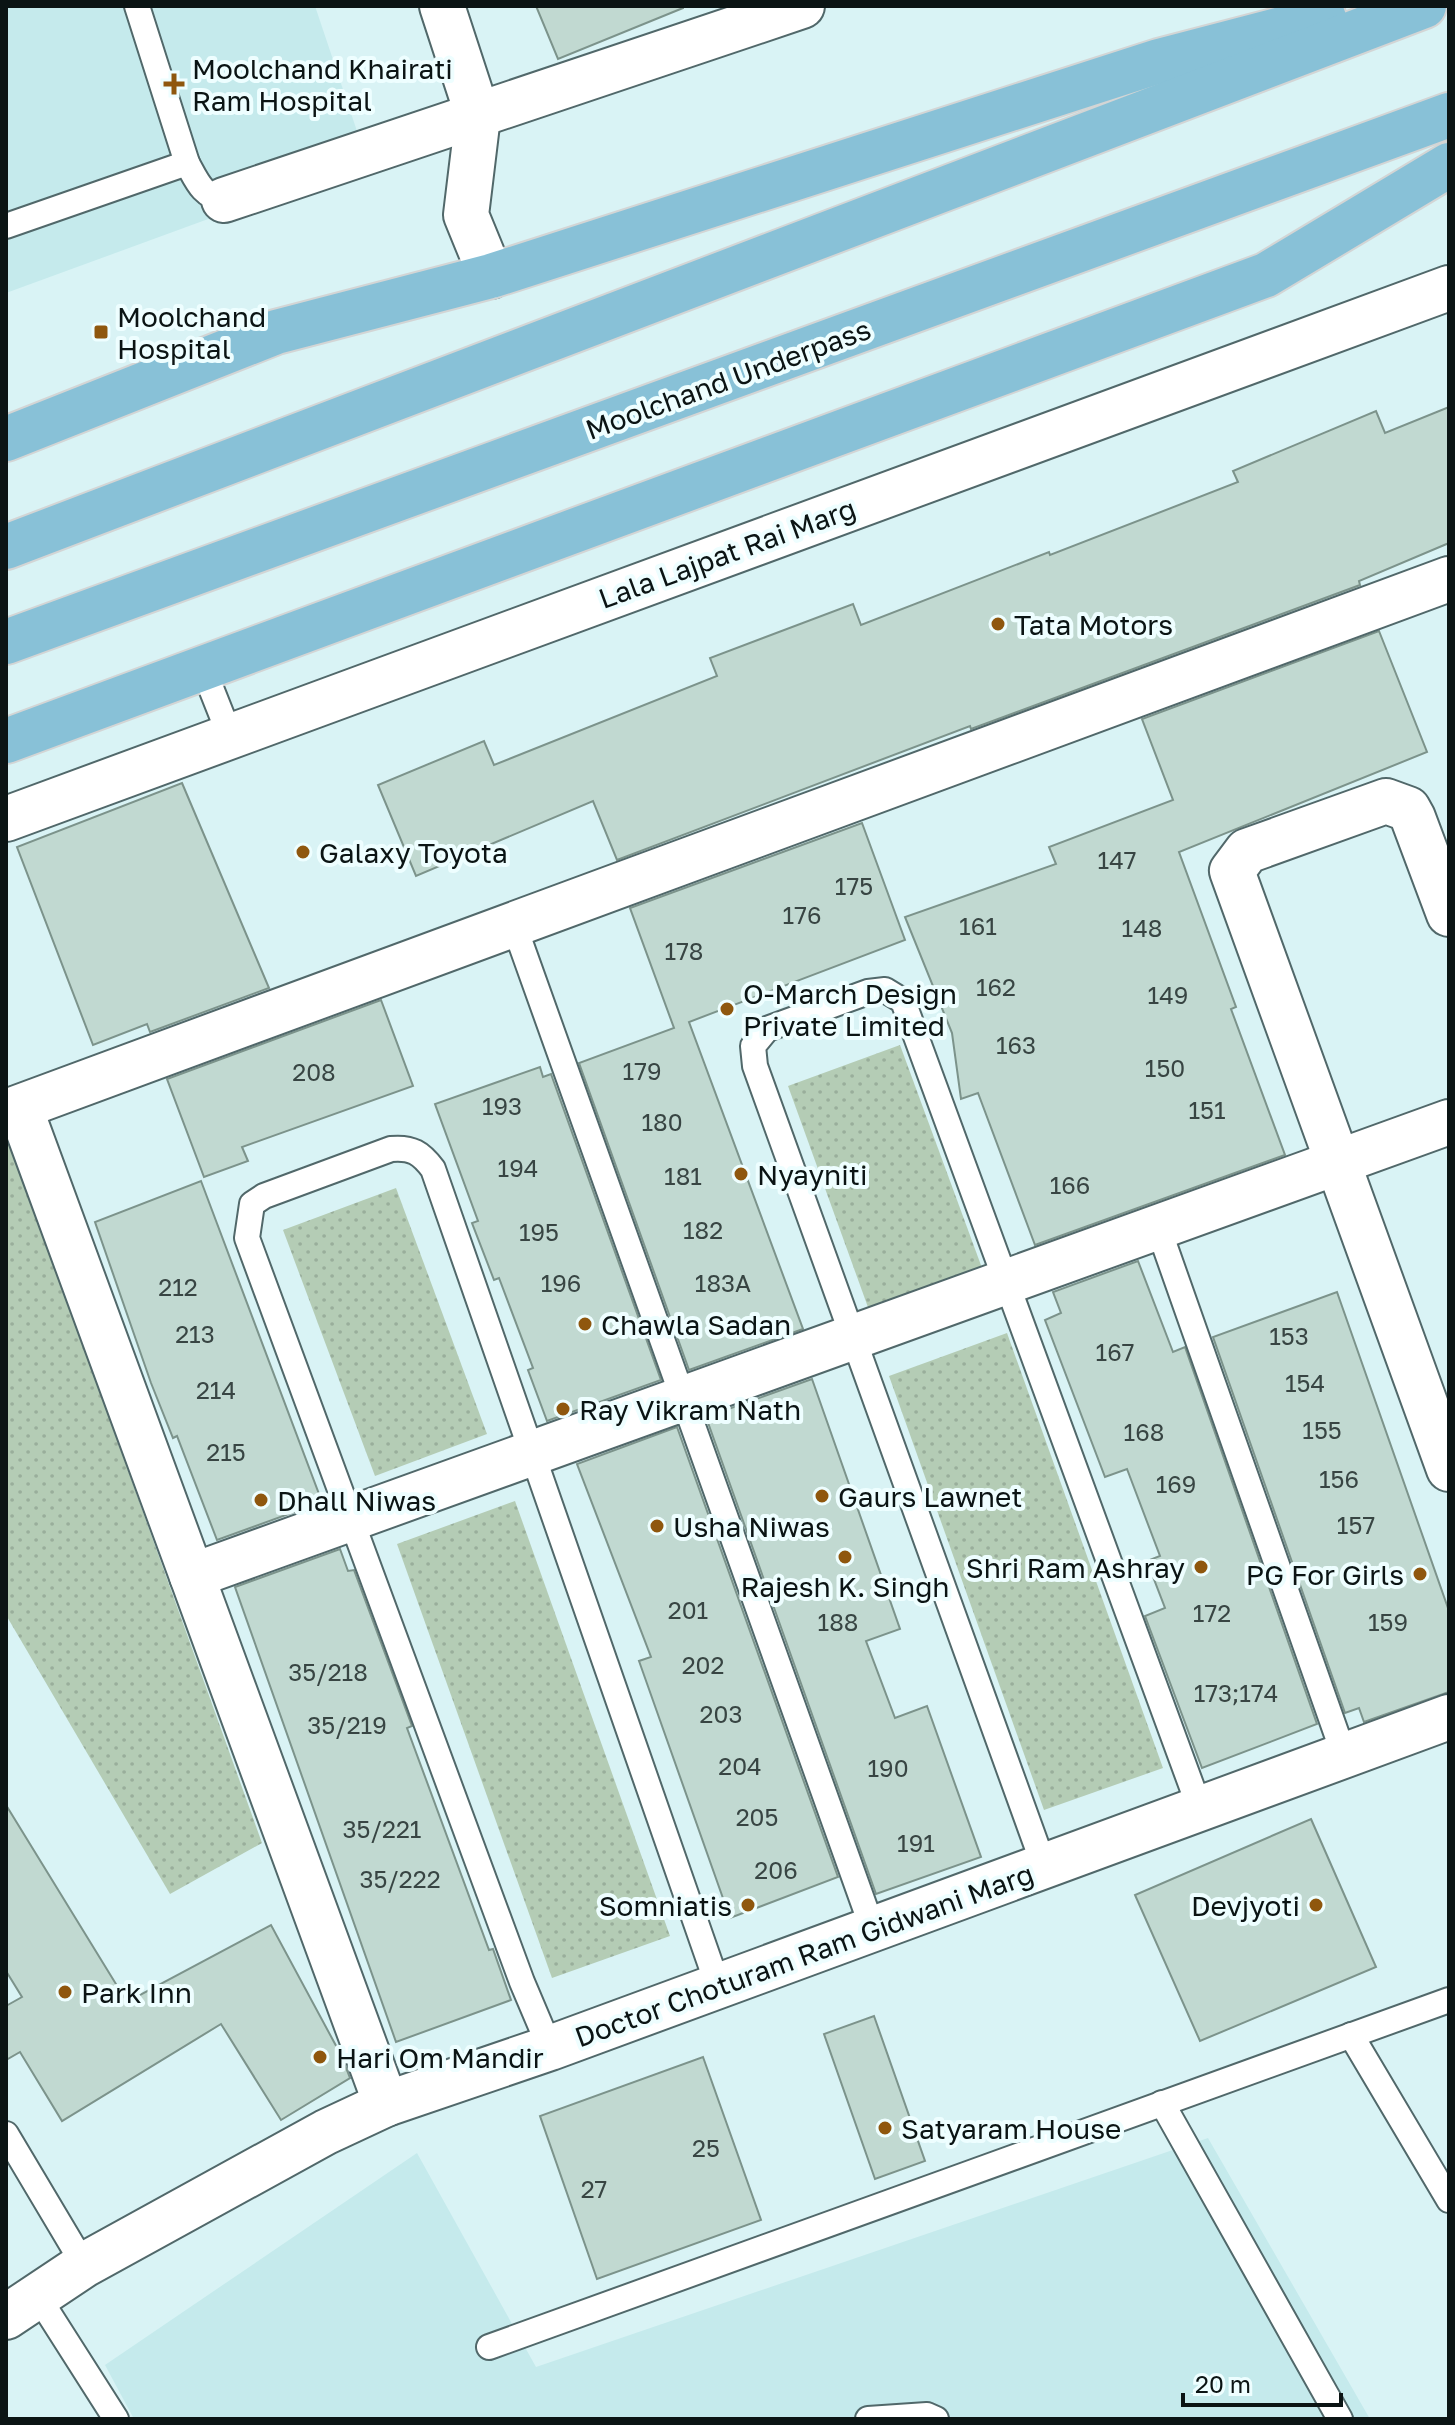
<svg xmlns="http://www.w3.org/2000/svg" width="1455" height="2425" font-family="'Golos Text',sans-serif">
	<defs>
		<pattern id="grass-dots" width="8" height="8" patternUnits="userSpaceOnUse" patternTransform="scale(2)"><rect width="8" height="8" fill="#b4ccb5"/><path d="M2 2h.1M6 6h.1" fill="none" stroke="#99ae9b" stroke-width="1.8" stroke-linecap="round"/></pattern>
	</defs>
	<rect width="100%" height="100%" fill="#d9f3f5"/>
	<g fill="#c5eaec">
		<path d="M6,6h309l52,155 -361,132z"/>
		<path d="M1208,2138l162,281h-1236l-29,-54 312,-212 119,214z"/>
	</g>
	<g fill="url(#grass-dots)">
		<path d="M900,1045l82,223 -113,42 -81,-224z"/>
		<path d="M6,1131l256,712 -92,51 -164,-279z"/>
		<path d="M396,1188l91,246 -112,42 -92,-246z"/>
		<path d="M1007,1333l156,435 -119,42 -155,-434z"/>
		<path d="M515,1501l155,435 -118,42 -155,-434z"/>
	</g>
	<g fill="#c1d9d1" stroke="#7c938b" stroke-width="2">
		<path d="M536,6h147v2l-125,51z"/>
		<path d="M1449,407v136l-90,38 1,4 -389,144 -1,-3 -353,134 -24,-59 -177,75 -38,-91 106,-44 10,24 223,-89 -7,-18 143,-54 8,21 188,-73 1,3 188,-73 -5,-11 143,-60 9,22z"/>
		<path d="M1379,631l48,121 -248,100 57,155 -5,2 54,146 -250,90 -57,-152 -17,6 -9,-66 -47,-116 151,-53 -7,-17 124,-47 -31,-81z"/>
		<path d="M182,783l87,205 -119,44 -3,-8 -54,21 -76,-198z"/>
		<path d="M862,823l43,117 -216,82 114,307 -114,41 -110,-307 95,-35 -44,-120z"/>
		<path d="M381,1000l32,86 -171,61 6,14 -44,16 -37,-98z"/>
		<path d="M540,1067l3,10 8,-3 110,306 -114,41 -19,-51 5,-2 -34,-90 -5,2 -22,-57 6,-2 -43,-117z"/>
		<path d="M201,1181l121,321 -105,38 -40,-104 -4,2 -22,-55 -56,-161z"/>
		<path d="M1138,1261l35,91 12,-5 132,377 -115,44 -57,-152 20,-8 -18,-47 13,-5 -33,-87 -22,8 -60,-157 16,-7 -8,-21z"/>
		<path d="M1337,1292l112,319v81l-85,30 -5,-14 -14,5 -132,-376z"/>
		<path d="M812,1379l88,250 -34,12 29,77 32,-12 54,151 -105,37 -170,-477z"/>
		<path d="M677,1427l161,450 -108,41 -91,-257 12,-4 -74,-193z"/>
		<path d="M340,1549l8,22 6,-1 58,156 -5,2 82,222 4,-1 18,51 -115,42 -161,-455z"/>
		<path d="M6,1805l121,197 144,-77 70,130 9,23 -69,42 -60,-96 -159,97 -42,-69 -14,8v-54l16,-9 -16,-26z"/>
		<path d="M1311,1819l65,148 -176,74 -65,-146z"/>
		<path d="M874,2016l51,145 -50,18 -51,-145z"/>
		<path d="M703,2057l58,163 -164,59 -57,-163z"/>
	</g>
	<g fill="none" stroke-linecap="round" stroke-linejoin="round">
		<g stroke="#51686a" stroke-width="28">
			<g id="lane">
				<path d="M137,6l50,157"/>
				<path d="M6,226l181,-63c10,18 15,33 37,37"/>
				<path d="M203,668l27,68"/>
				<path d="M514,925l359,1005"/>
				<path d="M1158,1227l186,528"/>
				<path d="M1044,1866l-289,-800 -2,-20 14,-17 101,-37 17,-2 18,11 297,808"/>
				<path d="M1351,2035l98,165"/>
				<path d="M550,2048l-28,-66 -275,-744 5,-34 12,-8 127,-47c21,-2 30,4 42,20l285,817"/>
				<path d="M1162,2103l178,316"/>
				<path d="M6,2134l78,131"/>
				<path d="M37,2295l79,124"/>
				<path d="M489,2347l960,-347"/>
				<path d="M868,2419l59,-4 9,4"/>
			</g>
		</g>
		<g stroke="#51686a" stroke-width="48">
			<g id="street">
				<path d="M442,6l36,110 -12,99 25,61"/>
				<path d="M224,200l578,-194"/>
				<path d="M6,819l1443,-531"/>
				<path d="M1449,914l-36,-96 -5,-9 -22,-8 -139,50 -15,20 217,598"/>
				<path d="M20,1108l366,996"/>
				<path d="M6,1112l1443,-533"/>
				<path d="M192,1576l1257,-454"/>
			</g>
		</g>
		<g stroke="#51686a" stroke-width="48">
			<path id="secondary" d="M6,2317l78,-52 242,-133 60,-28 164,-56 899,-331"/>
		</g>
		<g stroke="#d3d5d5" stroke-width="48">
			<g id="primary">
				<path d="M6,439l270,-107 215,-56 668,-215 165,-43"/>
				<path d="M6,547l1418,-541"/>
				<path d="M6,642l1443,-527"/>
				<path d="M6,741l1260,-466 183,-110"/>
			</g>
		</g>
		<use href="#lane" stroke="#fff" stroke-width="24"/>
		<use href="#street" stroke="#fff" stroke-width="44"/>
		<use href="#secondary" stroke="#fff" stroke-width="44"/>
		<use href="#primary" stroke="#88c1d7" stroke-width="44"/>
	</g>
	<g fill="#8f570e" stroke="#eefeff" stroke-width="3">
		<path d="M170 72h8v8h8v8h-8v8h-8v-8h-8v-8h8z"/>
		<rect x="93" y="324" width="16" height="16" rx="4"/>
		<circle cx="998" cy="624" r="8"/>
		<circle cx="303" cy="852" r="8"/>
		<circle cx="727" cy="1009" r="8"/>
		<circle cx="741" cy="1174" r="8"/>
		<circle cx="585" cy="1324" r="8"/>
		<circle cx="563" cy="1409" r="8"/>
		<circle cx="822" cy="1496" r="8"/>
		<circle cx="261" cy="1500" r="8"/>
		<circle cx="657" cy="1526" r="8"/>
		<circle cx="845" cy="1557" r="8"/>
		<circle cx="1201" cy="1567" r="8"/>
		<circle cx="1420" cy="1574" r="8"/>
		<circle cx="748" cy="1905" r="8"/>
		<circle cx="1316" cy="1905" r="8"/>
		<circle cx="65" cy="1992" r="8"/>
		<circle cx="320" cy="2057" r="8"/>
		<circle cx="885" cy="2128" r="8"/>
	</g>
	<g text-anchor="middle" dominant-baseline="central" stroke-width="8" stroke-linejoin="round" paint-order="stroke">
		<g font-size="24" fill="#384543">
			<text x="1117" y="859">147</text>
			<text x="854" y="885">175</text>
			<text x="802" y="914">176</text>
			<text x="978" y="925">161</text>
			<text x="1142" y="927">148</text>
			<text x="684" y="950">178</text>
			<text x="996" y="986">162</text>
			<text x="1168" y="994">149</text>
			<text x="1016" y="1044">163</text>
			<text x="1165" y="1067">150</text>
			<text x="642" y="1070">179</text>
			<text x="314" y="1071">208</text>
			<text x="502" y="1105">193</text>
			<text x="1207" y="1109">151</text>
			<text x="662" y="1121">180</text>
			<text x="518" y="1167">194</text>
			<text x="683" y="1175">181</text>
			<text x="1070" y="1184">166</text>
			<text x="703" y="1229">182</text>
			<text x="539" y="1231">195</text>
			<text x="561" y="1282">196</text>
			<text x="723" y="1282">183A</text>
			<text x="178" y="1286">212</text>
			<text x="195" y="1333">213</text>
			<text x="1289" y="1335">153</text>
			<text x="1115" y="1351">167</text>
			<text x="1305" y="1382">154</text>
			<text x="216" y="1389">214</text>
			<text x="1322" y="1429">155</text>
			<text x="1144" y="1431">168</text>
			<text x="226" y="1451">215</text>
			<text x="1339" y="1478">156</text>
			<text x="1176" y="1483">169</text>
			<text x="1356" y="1524">157</text>
			<text x="688" y="1609">201</text>
			<text x="1212" y="1612">172</text>
			<text x="838" y="1621">188</text>
			<text x="1388" y="1621">159</text>
			<text x="703" y="1664">202</text>
			<text x="328" y="1671">35/218</text>
			<text x="1236" y="1692">173;174</text>
			<text x="721" y="1713">203</text>
			<text x="347" y="1724">35/219</text>
			<text x="740" y="1765">204</text>
			<text x="888" y="1767">190</text>
			<text x="757" y="1816">205</text>
			<text x="382" y="1828">35/221</text>
			<text x="916" y="1842">191</text>
			<text x="776" y="1869">206</text>
			<text x="400" y="1878">35/222</text>
			<text x="706" y="2147">25</text>
			<text x="594" y="2188">27</text>
		</g>
		<g font-size="28" fill="#0b1414" stroke="#eefeff" text-anchor="start">
			<text x="192" y="68">Moolchand Khairati<tspan x="192" dy="32">Ram Hospital</tspan></text>
			<text x="117" y="316">Moolchand<tspan x="117" dy="32">Hospital</tspan></text>
			<text x="1014" y="624">Tata Motors</text>
			<text x="319" y="852">Galaxy Toyota</text>
			<text x="743" y="993">O-March Design<tspan x="743" dy="32">Private Limited</tspan></text>
			<text x="757" y="1174">Nyayniti</text>
			<text x="601" y="1324">Chawla Sadan</text>
			<text x="579" y="1409">Ray Vikram Nath</text>
			<text x="838" y="1496">Gaurs Lawnet</text>
			<text x="277" y="1500">Dhall Niwas</text>
			<text x="673" y="1526">Usha Niwas</text>
			<text x="1185" y="1567" text-anchor="end">Shri Ram Ashray</text>
			<text x="1404" y="1574" text-anchor="end">PG For Girls</text>
			<text x="845" y="1586" text-anchor="middle">Rajesh K. Singh</text>
			<text x="732" y="1905" text-anchor="end">Somniatis</text>
			<text x="1300" y="1905" text-anchor="end">Devjyoti</text>
			<text x="81" y="1992">Park Inn</text>
			<text x="336" y="2057">Hari Om Mandir</text>
			<text x="901" y="2128">Satyaram House</text>
		</g>
		<g font-size="28" fill="#0b1414" stroke="#eefeff">
			<text transform="translate(728 379) rotate(-20)">Moolchand Underpass</text>
			<text transform="translate(727 553) rotate(-20)">Lala Lajpat Rai Marg</text>
			<text transform="translate(804 1955) rotate(-20)">Doctor Choturam Ram Gidwani Marg</text>
		</g>
	</g>
	<rect width="1455" height="2425" fill="none" stroke="#0b1414" stroke-width="16"/>
	<path d="M1183 2393v12h158v-12" fill="none" stroke="#0b1414" stroke-width="4"/>
	<text x="1195" y="2393" font-size="24" fill="#0b1414" stroke="#eefeff" stroke-width="6" paint-order="stroke">20 m</text>
</svg>
